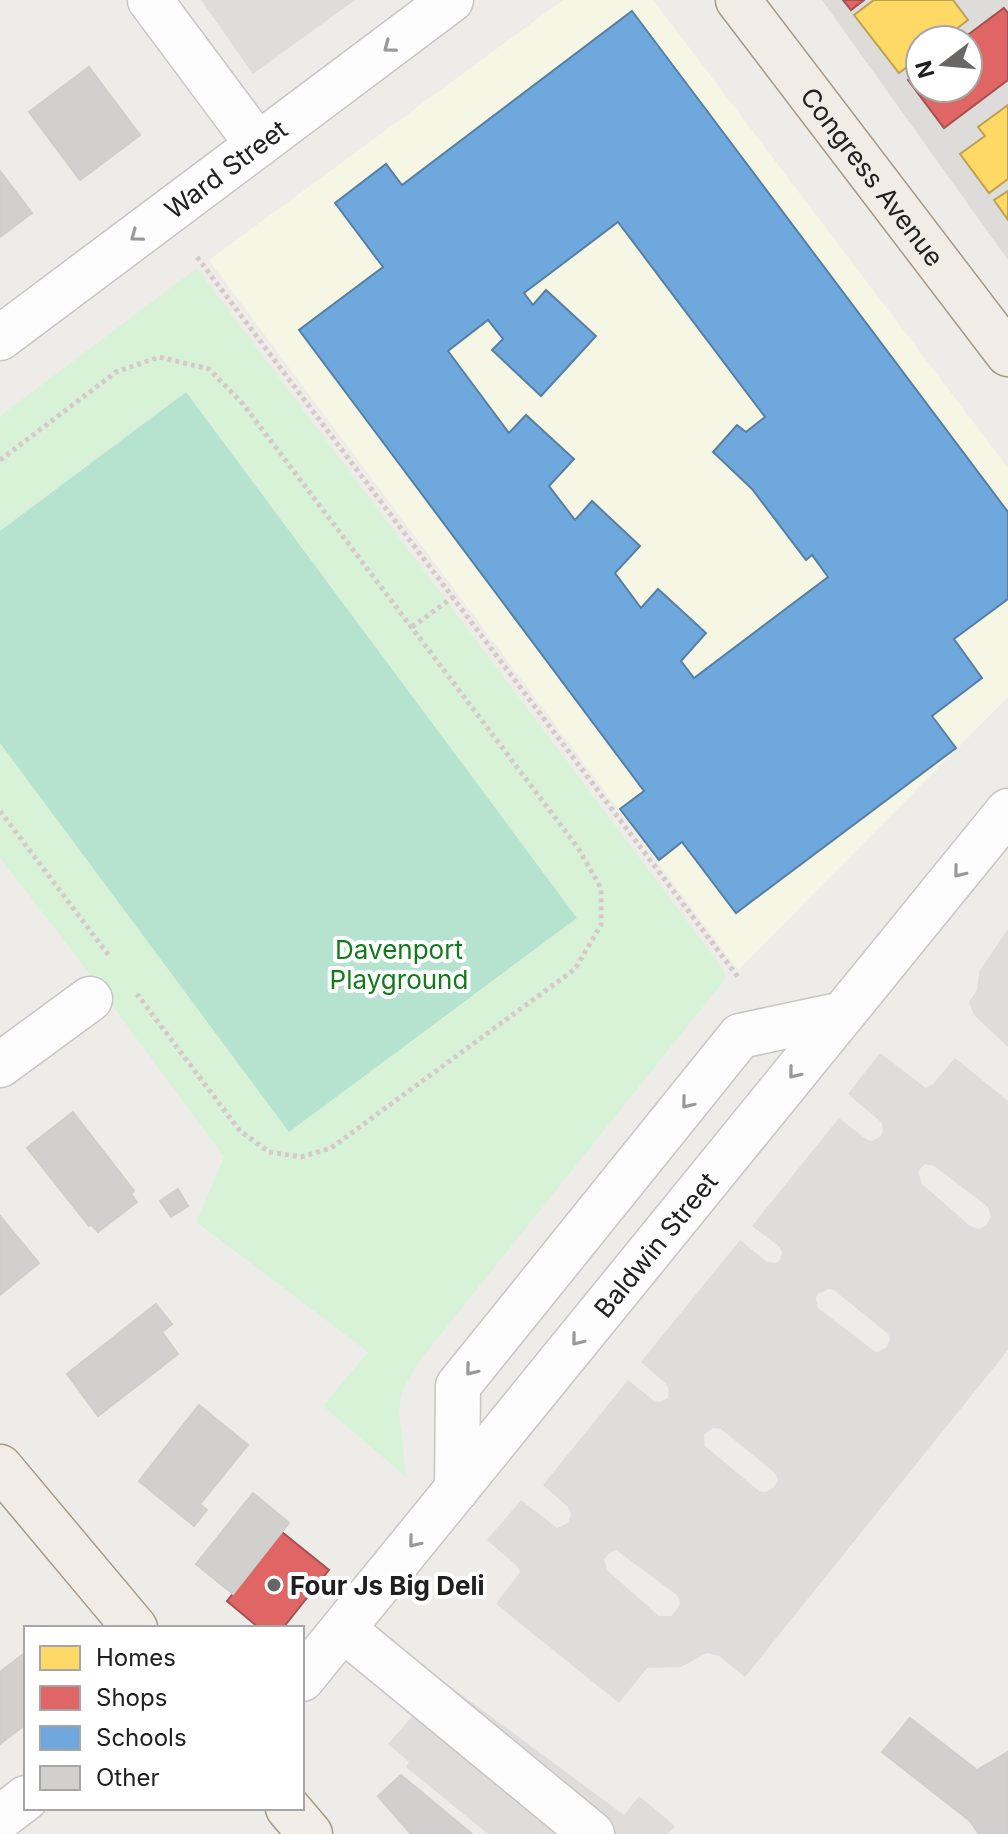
<svg xmlns="http://www.w3.org/2000/svg" width="1008" height="1834" font-family="Inter,sans-serif">
	<rect width="100%" height="100%" fill="#eeece9"/>
	<path fill="#dddcda" fill-rule="evenodd" d="M822,0h186v260zM920,40h48v48h-48z"/>
	<path fill="#f6f6e5" d="M563,0h90l355,468v229l-270,273 -529,-710z"/>
	<path fill="#d8f2d8" d="M197,268l526,701 3,9 -309,386 -16,30 -2,18 7,65 -83,-71 45,-54 -172,-130 28,-65 -154,-209 -70,-90v-442z"/>
	<path fill="#b6e3d0" d="M186,392l391,526 -288,214 -289,-389v-212z"/>
	<g fill="#dedddc" fill-rule="evenodd">
		<path d="M201,0h154l-102,74z"/>
		<path d="M1008,929v118l-34,-32 -5,-13 8,-12 2,-18z"/>
		<path d="M880,1053l46,35 7,-4 22,-26 53,43v249l-263,327 -26,-21 -12,-3 -26,14 -34,1 -28,35 -123,-99 24,-32 -3,-6 -30,-26 34,-40 36,28 11,-5 3,-9 -3,-7 -25,-22 85,-105 25,20 7,2 8,-4 1,-8 -3,-6 -25,-22 99,-122 27,22 9,1 4,-3 2,-7 -2,-6 -28,-21 87,-108 27,21 5,2 9,-4 3,-5 -1,-9 -34,-29zM925,1164l9,2 54,41 3,10 -5,9 -8,3 -9,-4 -47,-41 -4,-13zM829,1289l5,1 54,44 2,5 -3,8 -10,5 -4,-2 -55,-42 -2,-10 2,-4zM713,1428l8,1 54,44 3,7 -4,7 -8,5 -7,-1 -54,-45 -1,-11zM616,1550l61,45 3,9 -5,8 -4,4h-12l-51,-45 -4,-11 5,-7z"/>
		<path d="M443,1681l181,134 15,-19 36,30 -7,8h-180l-82,-67 3,-5 -21,-18z"/>
	</g>
	<g fill="#ffd966" stroke="#bca251" stroke-width="2">
		<path d="M874,0h79l15,20 -26,20h-22v17l-21,16 -45,-58z"/>
		<path d="M1008,105v74l-19,14 -29,-39 25,-18 -7,-9z"/>
		<path d="M1008,191v29l-14,-20z"/>
	</g>
	<g fill="#e06666" stroke="#a65151" stroke-width="2">
		<path d="M843,0h21l-13,10z"/>
		<path d="M1004,8l4,5v67l-64,48 -36,-48 12,-9v17h48v-48h-7z"/>
		<path d="M282,1532l47,38 -46,58h-24l-32,-27z"/>
	</g>
	<path fill="#6fa8dc" stroke="#577fa4" stroke-width="2" fill-rule="evenodd" d="M632,11l376,501v87l-54,40 28,39 -50,38 24,32 -220,165 -54,-71 -23,18 -39,-51 24,-18 -345,-461 84,-63 -48,-64 51,-39 16,21zM618,222l147,195 -19,15 -9,-7 -24,27 39,37 54,71 6,-5 16,22 -134,101 -13,-17 25,-28 -48,-44 -17,19 -26,-35 25,-27 -48,-45 -17,19 -26,-34 25,-27 -48,-44 -17,18 -61,-82 40,-31 15,19 -11,11 49,46 55,-60 -50,-46 -13,15 -9,-12z"/>
	<g fill="#d2d0ce" stroke="#d1ceca" stroke-width="2">
		<path d="M89,67l51,68 -60,45 -51,-68z"/>
		<path d="M0,171l32,42 -32,24z"/>
		<path d="M73,1112l61,79 -3,3 6,8 -39,30 -7,-8 -2,2 -62,-78z"/>
		<path d="M178,1189l10,17 -17,11 -11,-16z"/>
		<path d="M0,1216l39,47 -39,32z"/>
		<path d="M156,1304l16,20 -10,8 16,22 -80,62 -31,-42z"/>
		<path d="M199,1405l49,40 -48,59 7,6 -13,16 -55,-45z"/>
		<path d="M253,1493l36,30 -56,71 -37,-30z"/>
		<path d="M26,1652v72l-26,20v-72z"/>
		<path d="M910,1718l67,52 31,-18v82h-29l-9,-13 -88,-69z"/>
		<path d="M401,1775l71,59h-61l-33,-38z"/>
	</g>
	<g fill="none" stroke-linecap="round" stroke-linejoin="round">
		<g stroke="#c7c6c5" stroke-width="47">
			<g id="minor">
				<path d="M150,0l108,145"/>
				<path id="s1" d="M0,338l451,-338"/>
				<path d="M0,1065l90,-66"/>
				<path d="M457,1489l1,-103 282,-350 103,-22"/>
				<path d="M343,1629l249,205"/>
				<path id="s2" d="M302,1679l706,-868"/>
				<path d="M0,1818l26,-20"/>
			</g>
		</g>
		<g stroke="#a49a86" stroke-width="47">
			<g id="major">
				<path id="s3" d="M738,0l270,354"/>
				<path d="M0,1467l135,161"/>
				<path d="M288,1808l22,26"/>
			</g>
		</g>
		<g stroke="#d6cac8" stroke-width="5" stroke-dasharray="4 4" stroke-linecap="butt">
			<path d="M197,257l541,720"/>
			<path d="M0,460l116,-88 43,-15 50,12 34,35 335,444 23,40v37l-26,44 -244,179 -30,9 -32,-5 -29,-21 -103,-137"/>
			<path d="M412,627l41,-30"/>
			<path d="M0,811l110,146"/>
		</g>
		<use href="#minor" stroke="#fcfcfc" stroke-width="44"/>
		<use href="#major" stroke="#f1ece6" stroke-width="44"/>
	</g>
	<defs><path id="oneway-chevron" d="M-2-3.5L2.5 0L-2 3.5" fill="none" stroke-width="1.6" stroke-linecap="round" stroke-linejoin="round" transform="scale(2)"/></defs>
	<g stroke="#999">
		<use href="#oneway-chevron" transform="translate(389 47) rotate(143)"/>
		<use href="#oneway-chevron" transform="translate(136 236) rotate(143)"/>
		<use href="#oneway-chevron" transform="translate(959 872) rotate(129)"/>
		<use href="#oneway-chevron" transform="translate(794 1073) rotate(129)"/>
		<use href="#oneway-chevron" transform="translate(687 1103) rotate(129)"/>
		<use href="#oneway-chevron" transform="translate(577 1340) rotate(129)"/>
		<use href="#oneway-chevron" transform="translate(471 1370) rotate(129)"/>
		<use href="#oneway-chevron" transform="translate(414 1542) rotate(129)"/>
	</g>
	<circle fill="#686766" stroke="#fff" stroke-width="3" cx="274" cy="1585" r="8"/>
	<g text-anchor="middle" dominant-baseline="central" stroke-width="8" stroke-linejoin="round" paint-order="stroke">
		<g font-size="26" fill="#202020" stroke="#fff">
			<text stroke="none"><textPath href="#s1" startOffset="282">Ward Street</textPath></text>
			<text stroke="none"><textPath href="#s3" startOffset="222">Congress Avenue</textPath></text>
			<text stroke="none"><textPath href="#s2" startOffset="560">Baldwin Street</textPath></text>
		</g>
		<g font-size="26" fill="#117b1b" stroke="#fff">
			<text x="399" y="949">Davenport<tspan x="399" dy="30">Playground</tspan></text>
		</g>
		<g font-size="26" font-weight="bold" fill="#202020" stroke="#fff" text-anchor="start">
			<text x="290" y="1585">Four Js Big Deli</text>
		</g>
	</g>
	<rect x="24" y="1626" width="280" height="184" fill="#ffffff" stroke="#a6a6a6" stroke-width="2"/>
	<rect x="40" y="1646" width="40" height="24" fill="#ffd966" stroke="#a6a6a6" stroke-width="2"/>
	<text x="96" y="1666" font-size="24" fill="#202020">Homes</text>
	<rect x="40" y="1686" width="40" height="24" fill="#e06666" stroke="#a6a6a6" stroke-width="2"/>
	<text x="96" y="1706" font-size="24" fill="#202020">Shops</text>
	<rect x="40" y="1726" width="40" height="24" fill="#6fa8dc" stroke="#a6a6a6" stroke-width="2"/>
	<text x="96" y="1746" font-size="24" fill="#202020">Schools</text>
	<rect x="40" y="1766" width="40" height="24" fill="#d2d0ce" stroke="#a6a6a6" stroke-width="2"/>
	<text x="96" y="1786" font-size="24" fill="#202020">Other</text>
	<g transform="translate(944 64) rotate(254)"><circle r="38" fill="#ffffff" stroke="#a6a6a6" stroke-width="2"/>
	<path d="M0-6L14 30L0 20L-14 30Z" fill="#686766"/>
	<text y="-12" font-size="22" font-weight="bold" text-anchor="middle" fill="#202020">N</text>
	</g>
</svg>
